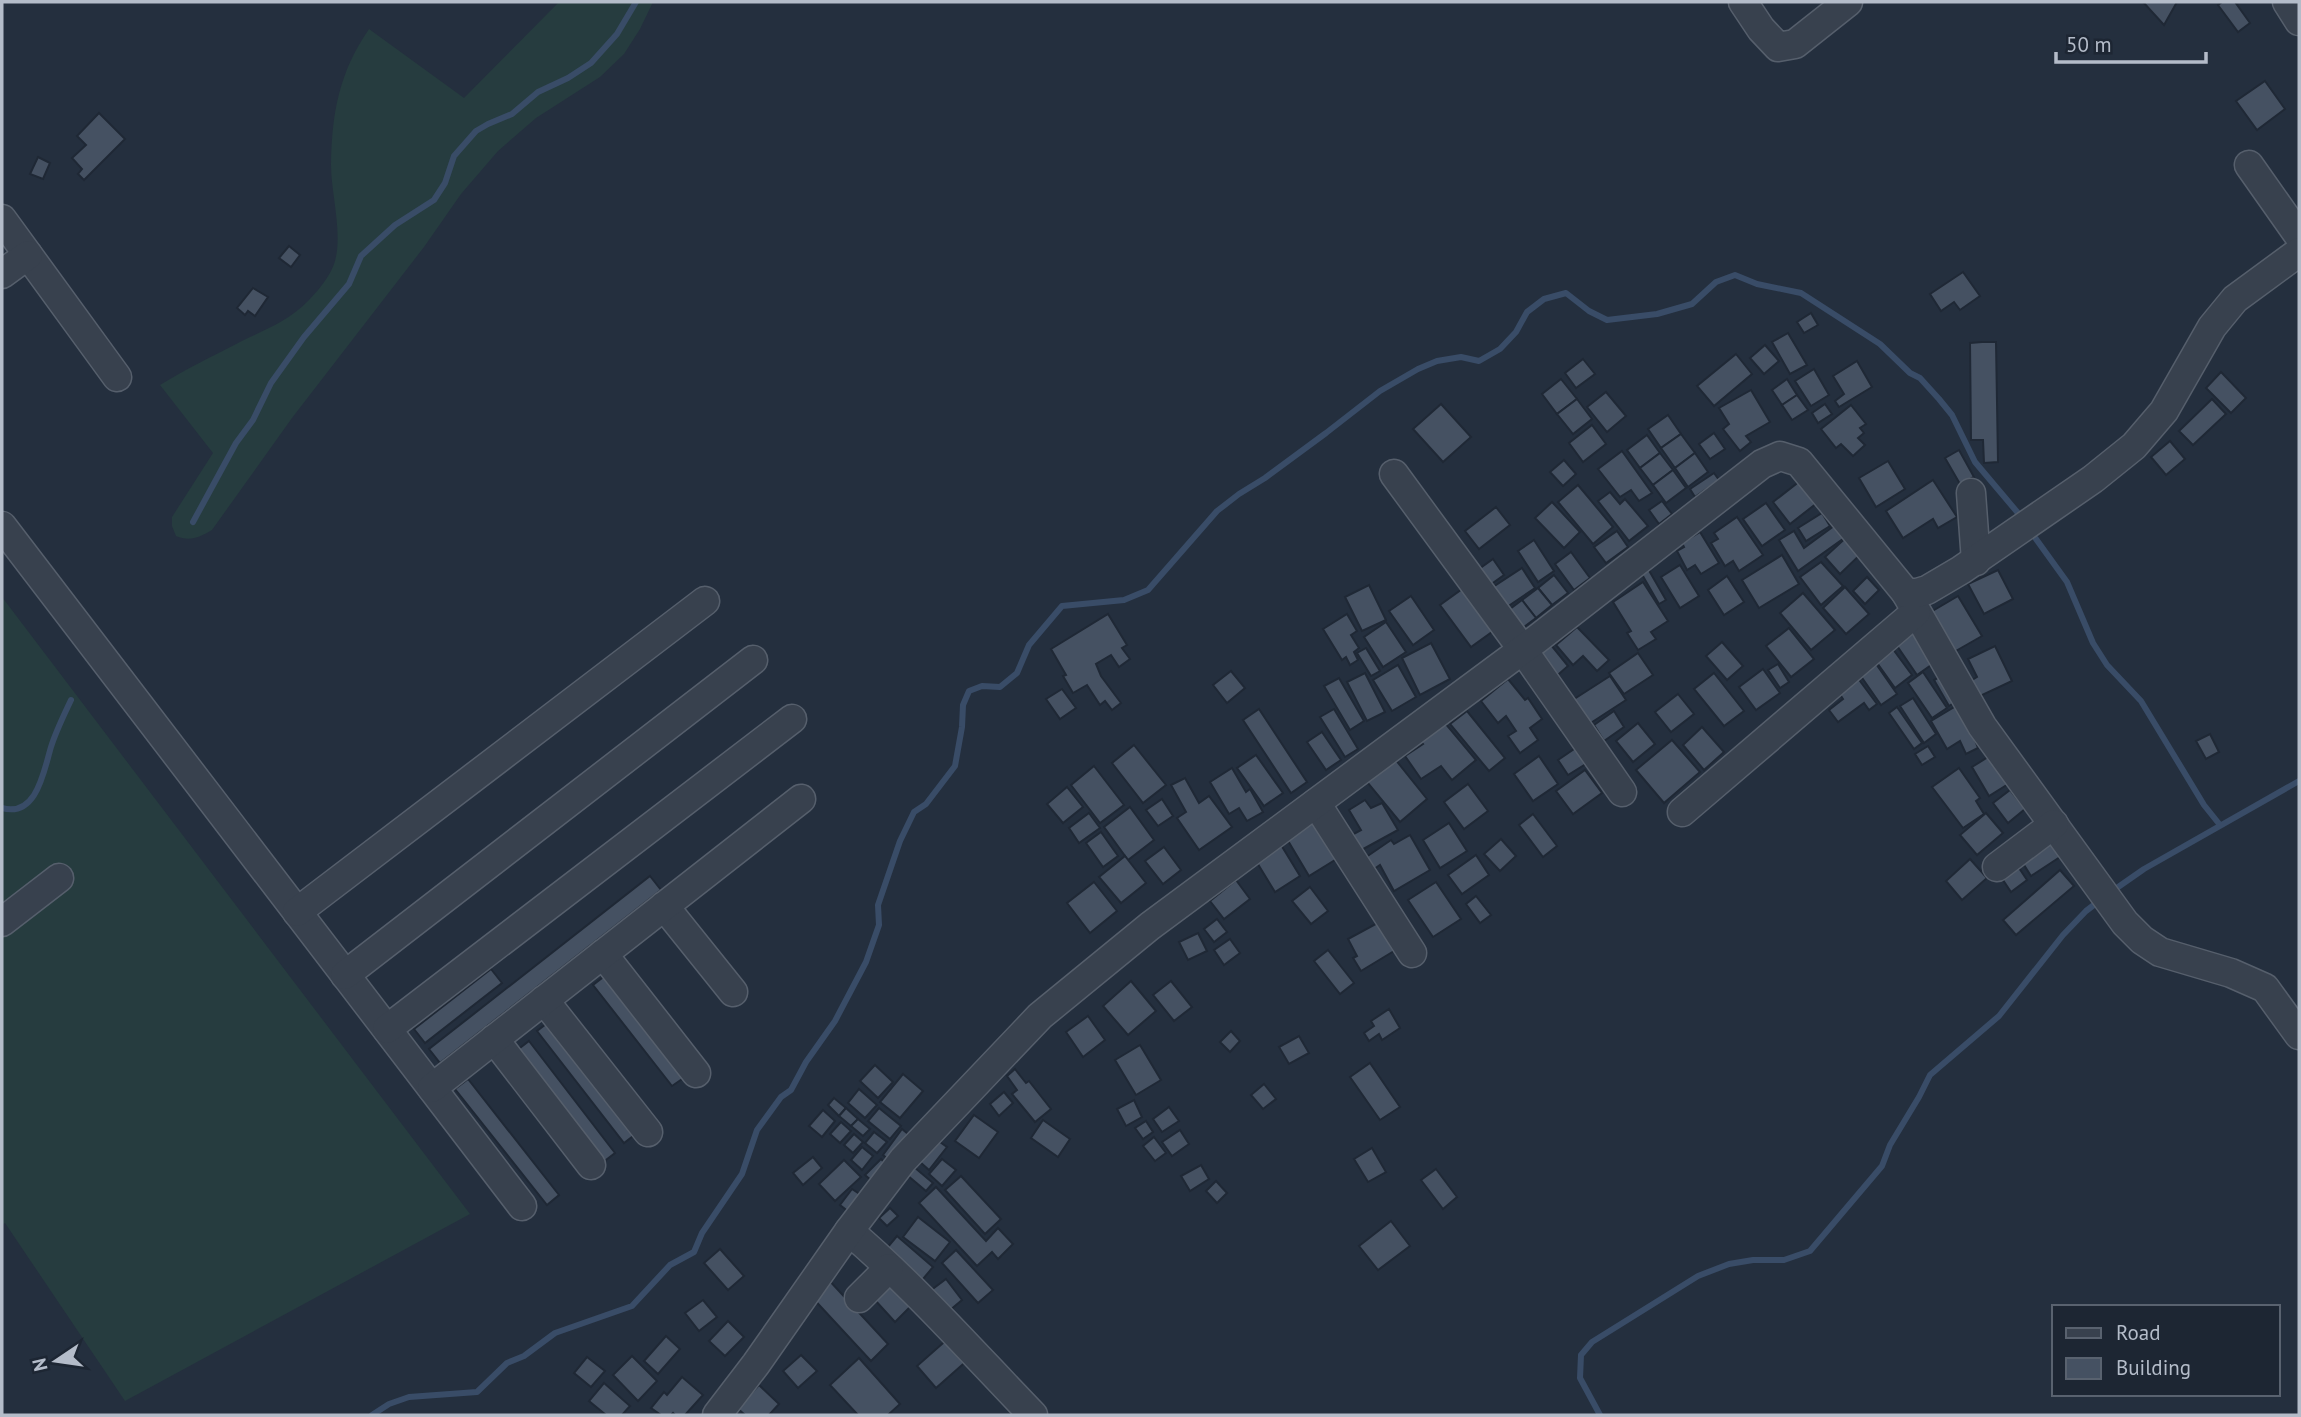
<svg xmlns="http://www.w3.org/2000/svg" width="2301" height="1417" font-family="'PT Sans',sans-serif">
	<rect width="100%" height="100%" fill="#242f3e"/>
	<g fill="#263c3f">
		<path d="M559,2h94l-13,27 -16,25 -24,23 -64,41 -38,33 -37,43 -37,53 -132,171 -80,112c-12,7 -22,12 -36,6l-4,-10v-9l41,-64 -53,-68c26,-16 53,-29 80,-43 24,-12 49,-21 68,-41 8,-8 18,-20 23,-30 15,-28 0,-74 0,-106 1,-53 8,-92 38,-136l95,69z"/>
		<path d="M2,597l468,617 -345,187 -120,-178 -3,2z"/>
	</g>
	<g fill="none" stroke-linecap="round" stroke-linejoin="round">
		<g stroke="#394c67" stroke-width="6">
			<path d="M193,522l43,-79 17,-23 18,-37 33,-46 45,-53 12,-28 34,-31 39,-25 11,-17 9,-27 22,-25 12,-7 24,-10 26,-22 30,-14 23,-15 26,-29 19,-32"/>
			<path d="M2036,539l31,43 26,61 14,22 34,36 63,104 16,20"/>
			<path d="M2,808c35,10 42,-38 49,-61 5,-16 13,-32 20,-47"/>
			<path d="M2111,892l33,-23 155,-88"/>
			<path d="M372,1415l17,-11 20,-7 68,-5 30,-29 17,-7 31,-23 77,-27 38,-41 24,-13 8,-19 40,-59 15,-44 24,-33 10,-7 15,-28 29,-41 31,-59 13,-37 -1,-20 22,-64 14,-29 12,-8 29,-38 7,-39 1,-22 6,-14 13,-5 18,1 17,-14 12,-28 33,-39 62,-6 24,-10 69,-79 22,-17 26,-16 61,-45 54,-42 38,-22 19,-8 24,-4 18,4 21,-12 16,-17 11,-20 17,-13 22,-6 23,18 18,9 50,-6 35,-10 24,-22 19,-7 22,9 44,9 79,51 30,29 10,5 19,21 13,16 23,47 43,51"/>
			<path d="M1600,1415l-20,-37 1,-23 11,-13 106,-66 31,-12 24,-4h31l26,-9 72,-85 8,-21 29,-48 11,-22 69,-59 64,-81 23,-24 13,-10"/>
		</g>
	</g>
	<g fill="#455162" stroke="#1f2835" stroke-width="2">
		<path d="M2143,2h34l-13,23z"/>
		<path d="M2222,2h13l15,21 -12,9 -20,-27z"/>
		<path d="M2265,81l20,28 -28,21 -21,-29z"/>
		<path d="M99,113l26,26 -41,41 -6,-6 4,-5 -10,-11 14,-13 -9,-9z"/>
		<path d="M38,157l12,6 -7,16 -13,-5z"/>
		<path d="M289,246l11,9 -9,12 -12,-9z"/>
		<path d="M1963,272l17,24 -20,14 -6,-8 -13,9 -11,-17z"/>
		<path d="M253,288l15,9 -13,19 -7,-5 -3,4 -8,-7z"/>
		<path d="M1811,313l7,12 -14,8 -7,-11z"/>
		<path d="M1788,333l19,32 -17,9 -18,-32z"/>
		<path d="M1982,342h14l2,120 -14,1 -1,-23h-12l-1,-97z"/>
		<path d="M1765,345l14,16 -15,13 -14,-16z"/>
		<path d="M1736,354l16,20 -38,32 -17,-20z"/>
		<path d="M1583,359l12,15 -19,14 -11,-15z"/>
		<path d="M1857,361l15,26 -33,20 -4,-6 9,-7 -11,-18z"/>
		<path d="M1814,369l15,26 -18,11 -16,-25z"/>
		<path d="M2221,372l25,26 -15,15 -25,-25z"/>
		<path d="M1561,379l16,20 -20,15 -15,-20z"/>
		<path d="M1787,379l10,16 -15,10 -10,-15z"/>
		<path d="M1751,390l19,32 -24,14 5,6 -11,9 -17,-22 6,-5 -10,-16z"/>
		<path d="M1606,392l20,24 -19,16 -20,-25z"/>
		<path d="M1797,395l11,15 -16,10 -10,-15z"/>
		<path d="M1577,399l15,20 -19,15 -16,-20z"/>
		<path d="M2212,399l14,15 -33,31 -14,-14z"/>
		<path d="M1441,404l30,33 -28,25 -30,-33z"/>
		<path d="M1825,404l7,10 -14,9 -6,-10z"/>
		<path d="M1851,405l15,19 -6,4 4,5 -6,5 7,7 -12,11 -12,-12 -5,4 -15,-19z"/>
		<path d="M1668,415l13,19 -20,14 -13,-19z"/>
		<path d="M1592,425l14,19 -23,18 -14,-19z"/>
		<path d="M1714,433l11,16 -15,10 -11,-15z"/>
		<path d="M1681,434l14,19 -20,15 -14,-20z"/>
		<path d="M1647,435l13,18 -20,15 -13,-18z"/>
		<path d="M2170,441l15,18 -19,16 -15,-18z"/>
		<path d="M1959,450l15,27 -14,7 -15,-26z"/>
		<path d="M1622,451l30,42 -13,8 -8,-11 -11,7 -22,-28z"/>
		<path d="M1660,453l13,17 -20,15 -13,-17z"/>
		<path d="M1695,453l13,19 -20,15 -13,-19z"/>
		<path d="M1564,460l12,14 -13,12 -13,-14z"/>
		<path d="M1888,461l17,28 -29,18 -17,-29z"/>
		<path d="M1673,470l13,18 -20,15 -13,-18z"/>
		<path d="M1714,473l5,7 -24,17 -5,-8z"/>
		<path d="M1933,480l24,37 -19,11 -5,-9 -30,19 -17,-27z"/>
		<path d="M1800,481l17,22 -27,21 -17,-22z"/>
		<path d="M1578,485l35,42 -20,17 -35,-42z"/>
		<path d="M1610,492l10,12 5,-5 23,27 -19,15 -31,-40z"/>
		<path d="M1662,501l10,13 -13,10 -10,-14z"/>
		<path d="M1552,502l28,30 -16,16 -29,-30z"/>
		<path d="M1766,503l19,27 -23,16 -19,-27z"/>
		<path d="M1496,507l14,18 -31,24 -14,-18z"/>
		<path d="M1822,513l8,13 -24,15 -8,-13z"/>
		<path d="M1737,517l26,38 -24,16 -6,-10 -8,5 -14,-23 7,-4 -4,-6z"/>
		<path d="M1838,523l9,13 -49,35 -19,-31 15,-9 10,17z"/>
		<path d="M1617,531l11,16 -22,16 -12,-16z"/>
		<path d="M1700,532l19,31 -18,11 -6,-9 -8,5 -10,-19 7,-4 -2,-4z"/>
		<path d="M1851,533l14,17 -25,24 -15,-17z"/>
		<path d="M1534,540l20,31 -16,11 -20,-31z"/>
		<path d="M1571,552l19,26 -16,12 -19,-26z"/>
		<path d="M1782,555l17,29 -40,24 -17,-28z"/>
		<path d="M1493,559l11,16 -14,10 -11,-16z"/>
		<path d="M1821,562l22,24 -22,19 -21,-28z"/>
		<path d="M1680,565l19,31 -19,12 -19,-31z"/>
		<path d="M1647,567l19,33 -7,4 -19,-33z"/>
		<path d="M1522,568l13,20 -28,19 -14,-20z"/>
		<path d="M1998,570l15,29 -29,15 -16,-30z"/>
		<path d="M1554,575l14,18 -16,12 -14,-17z"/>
		<path d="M1727,576l17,26 -20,13 -16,-25z"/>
		<path d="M1867,577l12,13 -14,14 -12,-13z"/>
		<path d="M1643,582l25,39 -17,11 5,7 -18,11 -11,-17 4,-2 -18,-29z"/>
		<path d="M1369,585l17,35 -24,11 -17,-34z"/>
		<path d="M1465,587l31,42 -25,18 -31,-42z"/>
		<path d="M1845,587l24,27 -23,20 -23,-26z"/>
		<path d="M1538,588l14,17 -16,13 -14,-18z"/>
		<path d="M1803,593l32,37 -24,20 -31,-37z"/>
		<path d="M1411,596l23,34 -21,15 -24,-34z"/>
		<path d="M1958,596l24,40 -35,20 -23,-40z"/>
		<path d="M1522,600l14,18 -16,12 -14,-18z"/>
		<path d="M1108,614l19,31 -5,3 8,11 -11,8 -8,-12 -15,9 5,12 20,27 -9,7 -7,-9 -5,4 -13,-20 -14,8 -10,-17 3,-1 -15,-26z"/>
		<path d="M1347,614l10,17 -6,4 8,13 -5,4 4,8 -8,5 -4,-8 -4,3 -19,-31z"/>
		<path d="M1915,621l26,37 -24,17 -26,-38z"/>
		<path d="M1386,622l20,30 -23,15 -19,-30z"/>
		<path d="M1577,627l32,33 -12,11 -14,-15 -10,9 -17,-20z"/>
		<path d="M1789,628l25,31 -23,18 -25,-31z"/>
		<path d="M1547,640l21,26 -16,14 -22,-26z"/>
		<path d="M1887,641l25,34 -17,13 -25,-35z"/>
		<path d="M1722,642l21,24 -16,14 -21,-24z"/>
		<path d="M1431,643l19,36 -30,16 -18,-37z"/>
		<path d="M1995,646l17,35 -34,16 -9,-15 8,-5 -9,-18z"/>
		<path d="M1366,648l14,23 -9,5 -14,-23z"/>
		<path d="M1638,653l15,22 -29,19 -15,-21z"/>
		<path d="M1874,661l23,33 -16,11 -23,-33z"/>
		<path d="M1778,664l11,18 -9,6 -12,-18z"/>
		<path d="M1398,665l18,32 -24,14 -19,-31z"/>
		<path d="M1763,669l17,24 -24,17 -17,-23z"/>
		<path d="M1231,671l14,17 -18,15 -14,-18z"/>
		<path d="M1923,672l24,36 -15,10 -24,-35z"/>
		<path d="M1365,673l20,39 -18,9 -20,-39z"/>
		<path d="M1714,673l30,38 -20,15 -30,-37z"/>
		<path d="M1854,673l23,31 -8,6 -5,-7 -26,19 -9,-12 14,-11 -8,-12z"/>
		<path d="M1945,674l15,25 -11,7 -15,-26z"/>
		<path d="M1610,676l16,24 -43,28 -15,-25z"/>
		<path d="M1339,678l25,43 -14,9 -26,-44z"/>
		<path d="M1508,679l17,21 3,-2 14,21 -12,9 8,12 -18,13 -12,-17 8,-5 -10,-15 -8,7 -17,-22z"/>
		<path d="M1062,689l14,19 -16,11 -14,-20z"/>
		<path d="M1678,694l16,20 -23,18 -16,-20z"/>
		<path d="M1913,698l23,36 -12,9 -24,-37z"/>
		<path d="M1961,703l17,45 -12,6 -6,-13 -13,8 -16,-28z"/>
		<path d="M1897,707l25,36 -8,6 -25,-36z"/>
		<path d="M1259,709l48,73 -16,11 -48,-73z"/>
		<path d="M1334,709l24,40 -13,8 -25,-40z"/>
		<path d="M1467,711l38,47 -16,13 -39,-47z"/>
		<path d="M1614,711l10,16 -20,14 -10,-16z"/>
		<path d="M1440,717l36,43 -24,20 -11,-14 -20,13 -16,-23 18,-12 -6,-8z"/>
		<path d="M1638,723l17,21 -22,18 -17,-21z"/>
		<path d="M1702,727l22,25 -20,18 -21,-25z"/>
		<path d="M1322,732l19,28 -15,10 -19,-28z"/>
		<path d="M2210,734l9,18 -13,7 -10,-18z"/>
		<path d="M1672,740l28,32 -36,31 -28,-33z"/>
		<path d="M1583,743l11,16 -26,16 -10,-15z"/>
		<path d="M1134,745l32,40 -23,18 -31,-40z"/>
		<path d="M1928,746l7,11 -13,8 -7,-11z"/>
		<path d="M1996,752l17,29 -24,15 -17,-29z"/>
		<path d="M1256,755l27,38 -19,13 -27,-38z"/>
		<path d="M1539,756l19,28 -25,17 -19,-27z"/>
		<path d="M1395,759l32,40 -27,23 -33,-40z"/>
		<path d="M1094,766l30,39 -24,18 -29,-38z"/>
		<path d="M1232,768l14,24 4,-3 13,23 -16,9 -8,-13 -10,6 -19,-32z"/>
		<path d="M1959,768l21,30 -4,3 8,13 -21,14 -31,-41z"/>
		<path d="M1585,770l17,23 -29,21 -17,-23z"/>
		<path d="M1185,778l14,25 10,-7 23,31 -33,23 -22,-32 9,-6 -15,-27z"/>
		<path d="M1468,784l20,27 -24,18 -20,-27z"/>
		<path d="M1067,787l16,20 -20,16 -16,-19z"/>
		<path d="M2010,790l15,19 -17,14 -15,-20z"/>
		<path d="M1162,799l11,17 -15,10 -12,-16z"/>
		<path d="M1365,800l6,8 11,-5 16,27 -42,23 -8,-16 13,-7 -12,-20z"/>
		<path d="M1130,807l24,33 -26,20 -24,-33z"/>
		<path d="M1089,813l11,15 -21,15 -10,-15z"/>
		<path d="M1318,813l25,42 -34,21 -25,-42z"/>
		<path d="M1986,813l17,20 -26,22 -17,-20z"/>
		<path d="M1533,814l24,32 -14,11 -24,-32z"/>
		<path d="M1449,823l18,28 -27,17 -17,-28z"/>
		<path d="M1101,832l17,24 -15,11 -17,-24z"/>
		<path d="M1410,835l20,35 -36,21 -14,-26 -16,11 -8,-12 35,-24 3,4z"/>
		<path d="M2051,837l12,18 -32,21 -12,-19z"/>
		<path d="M1501,839l15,17 -16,15 -16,-17z"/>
		<path d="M1278,840l22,36 -25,16 -22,-36z"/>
		<path d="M1164,847l17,23 -18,14 -18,-23z"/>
		<path d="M1476,855l13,20 -27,19 -14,-19z"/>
		<path d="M1125,856l21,27 -25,20 -22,-26z"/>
		<path d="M1970,859l17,19 -25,22 -16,-19z"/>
		<path d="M2017,865l10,15 -16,12 -10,-15z"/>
		<path d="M2060,870l14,16 -58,49 -13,-15z"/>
		<path d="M650,876l11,14 -221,173 -11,-14z"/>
		<path d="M1236,880l14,19 -26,20 -14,-18z"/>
		<path d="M1094,882l23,29 -27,22 -23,-30z"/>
		<path d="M1436,882l25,37 -28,18 -25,-37z"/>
		<path d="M1310,887l18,24 -17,13 -19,-23z"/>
		<path d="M1476,896l15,19 -11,8 -14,-19z"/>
		<path d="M1217,919l10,13 -13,10 -10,-13z"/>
		<path d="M1383,920l13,23 -5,3 3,5 -33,20 -8,-13 4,-2 -9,-17z"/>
		<path d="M1198,933l9,18 -19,9 -9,-18z"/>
		<path d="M1230,939l10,14 -16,12 -10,-15z"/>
		<path d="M1328,950l26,33 -14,11 -26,-33z"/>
		<path d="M491,969l11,14 -77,60 -11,-14z"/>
		<path d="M606,975l79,102 -13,9 -79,-101z"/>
		<path d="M1131,981l25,30 -28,24 -25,-29z"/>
		<path d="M1171,981l21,26 -18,14 -21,-26z"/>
		<path d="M1389,1009l11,19 -18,12 -3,-6 -10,7 -5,-8 10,-7 -3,-5z"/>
		<path d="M1088,1016l17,24 -22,17 -17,-25z"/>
		<path d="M550,1021l87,112 -13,10 -87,-112z"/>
		<path d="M1231,1031l9,10 -10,11 -10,-10z"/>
		<path d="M1299,1036l10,17 -20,11 -10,-17z"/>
		<path d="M529,1041l86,112 -13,10 -86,-112z"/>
		<path d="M1140,1045l21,35 -25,15 -21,-35z"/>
		<path d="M1370,1063l30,44 -20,13 -30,-43z"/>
		<path d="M875,1065l18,17 -15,16 -18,-17z"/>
		<path d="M1015,1069l11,14 3,-2 22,28 -16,13 -23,-28 5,-4 -10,-14z"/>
		<path d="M903,1074l20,17 -23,27 -20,-16z"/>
		<path d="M468,1079l91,116 -12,10 -92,-116z"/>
		<path d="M1264,1084l12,15 -13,10 -12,-14z"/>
		<path d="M859,1089l18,16 -12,13 -17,-15z"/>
		<path d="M1004,1092l9,11 -14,13 -9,-12z"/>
		<path d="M834,1098l12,10 -7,8 -11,-11z"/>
		<path d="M1134,1100l8,17 -16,9 -9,-17z"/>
		<path d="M1169,1107l10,14 -17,11 -9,-13z"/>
		<path d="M846,1108l12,11 -7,7 -12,-10z"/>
		<path d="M879,1108l22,18 -11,13 -22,-18z"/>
		<path d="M823,1110l12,11 -13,16 -13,-11z"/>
		<path d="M974,1115l24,17 -19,26 -24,-17z"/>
		<path d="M858,1119l12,10 -7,7 -12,-10z"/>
		<path d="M1043,1120l27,19 -12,18 -27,-19z"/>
		<path d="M1146,1121l7,11 -10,7 -8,-11z"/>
		<path d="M841,1122l10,9 -11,12 -10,-9z"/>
		<path d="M902,1129l6,5 -19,26 -6,-5z"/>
		<path d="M1180,1130l9,14 -17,12 -10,-14z"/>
		<path d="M874,1132l13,10 -10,11 -12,-10z"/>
		<path d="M854,1134l9,8 -10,11 -9,-8z"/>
		<path d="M1154,1137l12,16 -11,8 -12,-15z"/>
		<path d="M937,1140l10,7 -18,23 -9,-8z"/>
		<path d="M862,1147l11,9 -11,14 -11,-10z"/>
		<path d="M1372,1148l14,24 -18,10 -14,-23z"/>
		<path d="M813,1157l9,11 -19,17 -10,-12z"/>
		<path d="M881,1159l6,6 -15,16 -7,-6z"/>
		<path d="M942,1159l14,11 -14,16 -13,-12z"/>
		<path d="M844,1160l17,17 -26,24 -16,-17z"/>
		<path d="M1201,1165l8,14 -19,12 -9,-15z"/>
		<path d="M914,1167l19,16 -7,8 -19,-16z"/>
		<path d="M1436,1169l21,28 -14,12 -22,-29z"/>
		<path d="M961,1176l40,43 -16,15 -40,-44z"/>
		<path d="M1216,1181l11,12 -10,10 -11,-12z"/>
		<path d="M936,1187l50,54 12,-13 15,16 -15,15 -6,-7 -15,14 -58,-63z"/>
		<path d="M852,1189l9,6 -12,17 -9,-7z"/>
		<path d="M890,1208l8,8 -11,10 -8,-8z"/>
		<path d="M918,1217l32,25 -15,19 -32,-24z"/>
		<path d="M1391,1221l19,25 -32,24 -19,-24z"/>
		<path d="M897,1236l36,31 -15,18 -36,-31z"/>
		<path d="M720,1249l24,27 -16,14 -24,-27z"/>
		<path d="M956,1250l37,40 -15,13 -36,-40z"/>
		<path d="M827,1278l61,66 -17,17 -62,-67z"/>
		<path d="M946,1279l16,21 -19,16 -17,-22z"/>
		<path d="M891,1283l21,22 -17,17 -21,-23z"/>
		<path d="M703,1300l14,17 -18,14 -14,-18z"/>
		<path d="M728,1321l16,16 -19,19 -16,-15z"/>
		<path d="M666,1336l14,13 -22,25 -14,-13z"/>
		<path d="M951,1336l19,22 -34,30 -19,-22z"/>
		<path d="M801,1355l16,16 -19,17 -15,-17z"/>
		<path d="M632,1356l25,25 -19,20 -25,-26z"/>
		<path d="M587,1357l18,14 -14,16 -17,-14z"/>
		<path d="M859,1358l41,46 -12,11h-30l-28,-30z"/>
		<path d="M682,1377l21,18 -18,20h-10l-2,-2 -2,2h-10l-10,-7 13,-16 3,3z"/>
		<path d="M604,1383l26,23 -8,9h-16l-17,-14z"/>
		<path d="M759,1385l20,19 -10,11h-24l-8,-7z"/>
	</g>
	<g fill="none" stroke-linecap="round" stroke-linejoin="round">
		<g stroke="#565f6c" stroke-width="31">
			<g id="minor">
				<path d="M1743,2l18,27 17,18 17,-3 53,-42"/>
				<path d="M2287,2l12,19"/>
				<path d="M2249,165l50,71"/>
				<path d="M2,219l115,158"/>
				<path d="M2,274l26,-19"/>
				<path d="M1394,474l129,176 99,142"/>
				<path d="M1971,493l5,68"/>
				<path d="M2,526l520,680"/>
				<path d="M1906,593l76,133 143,197 17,17 18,12 71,21 34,15 34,47"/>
				<path d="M1316,803l96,150"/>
				<path d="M1682,812l234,-200"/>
				<path d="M1997,867l57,-43"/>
				<path d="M664,906l69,86"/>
				<path d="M297,912l408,-311"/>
				<path d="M2,922l57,-44"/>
				<path d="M603,954l93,119"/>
				<path d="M345,975l408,-315"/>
				<path d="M544,1000l104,132"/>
				<path d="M387,1029l405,-310"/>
				<path d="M494,1039l97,126"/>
				<path d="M432,1088l369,-289"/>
				<path d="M849,1231c66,56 124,122 184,184"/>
				<path d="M859,1298l30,-30"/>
				<path d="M717,1415l39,-51 93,-133 54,-71 137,-144 110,-90 387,-287 225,-175 18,-8 19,6 107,131h11l10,-3 34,-20 132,-91 41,-33 30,-35 48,-84 23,-28 64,-47"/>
			</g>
		</g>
		<use href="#minor" stroke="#38414e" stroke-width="28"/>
	</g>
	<rect width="2301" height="1417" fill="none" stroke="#b4bcc9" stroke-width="7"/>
	<rect x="2052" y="1305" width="228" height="91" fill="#1d2633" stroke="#59626f" stroke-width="2"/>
	<rect x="2066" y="1328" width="35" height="10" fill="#38414e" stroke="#59626f" stroke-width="2"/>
	<text x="2116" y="1340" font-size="21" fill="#b4bcc9">Road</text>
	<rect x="2066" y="1358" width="35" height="21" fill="#455162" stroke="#59626f" stroke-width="2"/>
	<text x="2116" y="1375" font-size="21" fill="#b4bcc9">Building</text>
	<g transform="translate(56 1361) rotate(257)" stroke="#1d2633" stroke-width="5" paint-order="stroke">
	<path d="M0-5L12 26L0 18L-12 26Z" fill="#b4bcc9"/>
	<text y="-10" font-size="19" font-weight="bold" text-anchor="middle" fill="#b4bcc9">N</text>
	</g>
	<path d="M2056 52v10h150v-10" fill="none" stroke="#b4bcc9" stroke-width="3.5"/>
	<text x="2066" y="52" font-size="21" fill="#b4bcc9" stroke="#1d2633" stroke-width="5" paint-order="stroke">50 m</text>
</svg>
